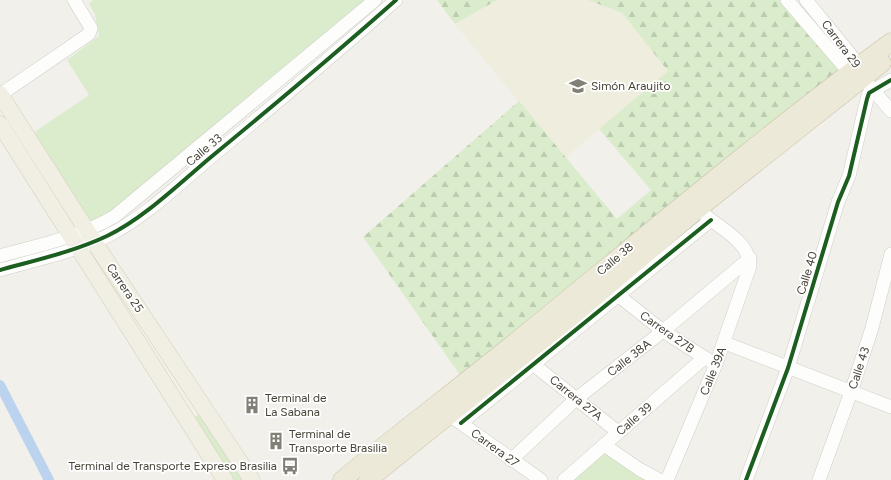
<svg xmlns="http://www.w3.org/2000/svg" width="891" height="480" font-family="Figtree,sans-serif">
	<defs>
		<pattern id="forest-firs" width="22" height="20" patternUnits="userSpaceOnUse"><rect width="22" height="20" fill="#daeccb"/><path d="M5 1l3.5 6h-7zM16 11l3.5 6h-7z" fill="#bcccaf"/></pattern>
	</defs>
	<rect width="100%" height="100%" fill="#f1f0eb"/>
	<path fill="#efeddd" d="M497,0h91l34,13 46,58 -103,87 -110,-134z"/>
	<g fill="#daeccb">
		<path d="M93,0h282l-288,231 -59,-92 8,-8 53,-36 -22,-35 32,-24 -4,-22 -6,-10z"/>
		<path d="M205,410l47,70h-27l-37,-58z"/>
		<path d="M604,445l55,35h-95z"/>
	</g>
	<g fill="url(#forest-firs)">
		<path d="M437,0h60l-42,24z"/>
		<path d="M588,0h199l62,72 -384,310 -102,-145 156,-136 98,118 34,-29 -52,-61 69,-58 -46,-58z"/>
	</g>
	<g fill="none" stroke-linecap="round" stroke-linejoin="round">
		<path stroke="#bbd3ef" stroke-width="10" d="M0,385l49,95"/>
		<g stroke="#cfcec8" stroke-width="14">
			<g id="minor">
				<path d="M787,0l62,72 14,6 28,33"/>
				<path d="M806,0l53,65 3,8"/>
				<path d="M0,95l89,-61 2,-6 -17,-28"/>
				<path d="M0,256c39,-11 80,-19 115,-40l260,-216"/>
				<path d="M0,270c36,-10 73,-18 107,-34 36,-17 73,-53 104,-79 62,-51 124,-103 185,-157"/>
				<path d="M619,296l44,35 47,30"/>
				<path d="M725,343l166,64"/>
				<path d="M534,365l84,67"/>
				<path d="M455,419l86,61"/>
				<path d="M461,423l250,-203"/>
				<path d="M604,445l35,24 20,11"/>
				<path d="M511,460l65,-61 87,-68 87,-73"/>
				<path d="M564,480l140,-122"/>
				<path d="M667,480l49,-116 34,-98c-2,-26 -27,-35 -46,-52"/>
				<path d="M746,480l42,-112 50,-166 11,-26 18,-77 2,-6 22,-13"/>
				<path d="M819,480l32,-88 21,-64 19,-74"/>
			</g>
		</g>
		<g stroke="#d3cfb8" stroke-width="17">
			<g id="major">
				<path d="M0,94l102,160 150,226"/>
				<path d="M0,124l225,356"/>
			</g>
		</g>
		<g stroke="#c9c1a6" stroke-width="19">
			<g id="highway">
				<path d="M342,480c58,-48 118,-93 177,-141 123,-100 244,-203 372,-297"/>
				<path d="M368,480l209,-168 121,-103 184,-146"/>
			</g>
		</g>
		<use href="#minor" stroke="#fdfdfc" stroke-width="13"/>
		<use href="#major" stroke="#f1efe4" stroke-width="16"/>
		<use href="#highway" stroke="#ede9d9" stroke-width="18"/>
		<g stroke="#fff" stroke-width="6">
			<g id="cycleway">
				<path d="M0,270c36,-10 73,-18 107,-34 36,-17 73,-53 104,-79 62,-51 124,-103 185,-157"/>
				<path d="M461,423l250,-203"/>
				<path d="M746,480l42,-112 50,-166 11,-26 18,-77 2,-6 22,-13"/>
			</g>
		</g>
		<use href="#cycleway" stroke="#1b5e20" stroke-width="4"/>
	</g>
	<defs>
		<g id="school-bare" transform="scale(1.38)"><path d="M0-5L7-2L0 1L-7-2ZM-4 1L0 2.5L4 1V4Q0 6-4 4Z" fill="#828076" stroke="#fff" stroke-width="2.5" paint-order="stroke"/></g>
		<g id="building-bare" transform="scale(1.38)"><path d="M-4-6H4V6H1V3H-1V6H-4ZM-2.5-4.3h1.7v1.8h-1.7ZM.8-4.3h1.7v1.8H.8ZM-2.5-1h1.7V.8h-1.7ZM.8-1h1.7V.8H.8Z" fill="#828076" stroke="#fff" stroke-width="2.5" paint-order="stroke"/></g>
		<g id="bus-bare" transform="scale(1.38)"><path d="M-5-6H5V4H4V6H2V4H-2V6H-4V4H-5ZM-3.5-4V0h7V-4ZM-3.5 1.2v1.5H-2V1.2ZM2 1.2v1.5H3.5V1.2Z" fill="#828076" stroke="#fff" stroke-width="2.5" paint-order="stroke"/></g>
	</defs>
	<g fill-rule="evenodd">
		<use href="#school-bare" x="578" y="86"/>
		<use href="#building-bare" x="252" y="405"/>
		<use href="#building-bare" x="276" y="441"/>
		<use href="#bus-bare" x="290" y="466"/>
	</g>
	<g text-anchor="middle" dominant-baseline="central" stroke-width="3.5" stroke-linejoin="round" paint-order="stroke">
		<g font-size="12" fill="#474337" stroke="#fff">
			<text transform="translate(841 44) rotate(53)">Carrera 29</text>
			<text transform="translate(204 150) rotate(-40)">Calle 33</text>
			<text transform="translate(615 259) rotate(-40)">Calle 38</text>
			<text transform="translate(807 273) rotate(-73)">Calle 40</text>
			<text transform="translate(125 288) rotate(56)">Carrera 25</text>
			<text transform="translate(667 332) rotate(35)">Carrera 27B</text>
			<text transform="translate(629 358) rotate(-38)">Calle 38A</text>
			<text transform="translate(859 368) rotate(-72)">Calle 43</text>
			<text transform="translate(713 371) rotate(-68)">Calle 39A</text>
			<text transform="translate(576 398) rotate(39)">Carrera 27A</text>
			<text transform="translate(634 419) rotate(-41)">Calle 39</text>
			<text transform="translate(495 448) rotate(36)">Carrera 27</text>
		</g>
		<g font-size="12" fill="#474337" stroke="#fff" text-anchor="start">
			<text x="591" y="86">Simón Araujito</text>
			<text x="265" y="398">Terminal de<tspan x="265" dy="14">La Sabana</tspan></text>
			<text x="289" y="434">Terminal de<tspan x="289" dy="14">Transporte Brasilia</tspan></text>
			<text x="277" y="466" text-anchor="end">Terminal de Transporte Expreso Brasilia</text>
		</g>
	</g>
</svg>
